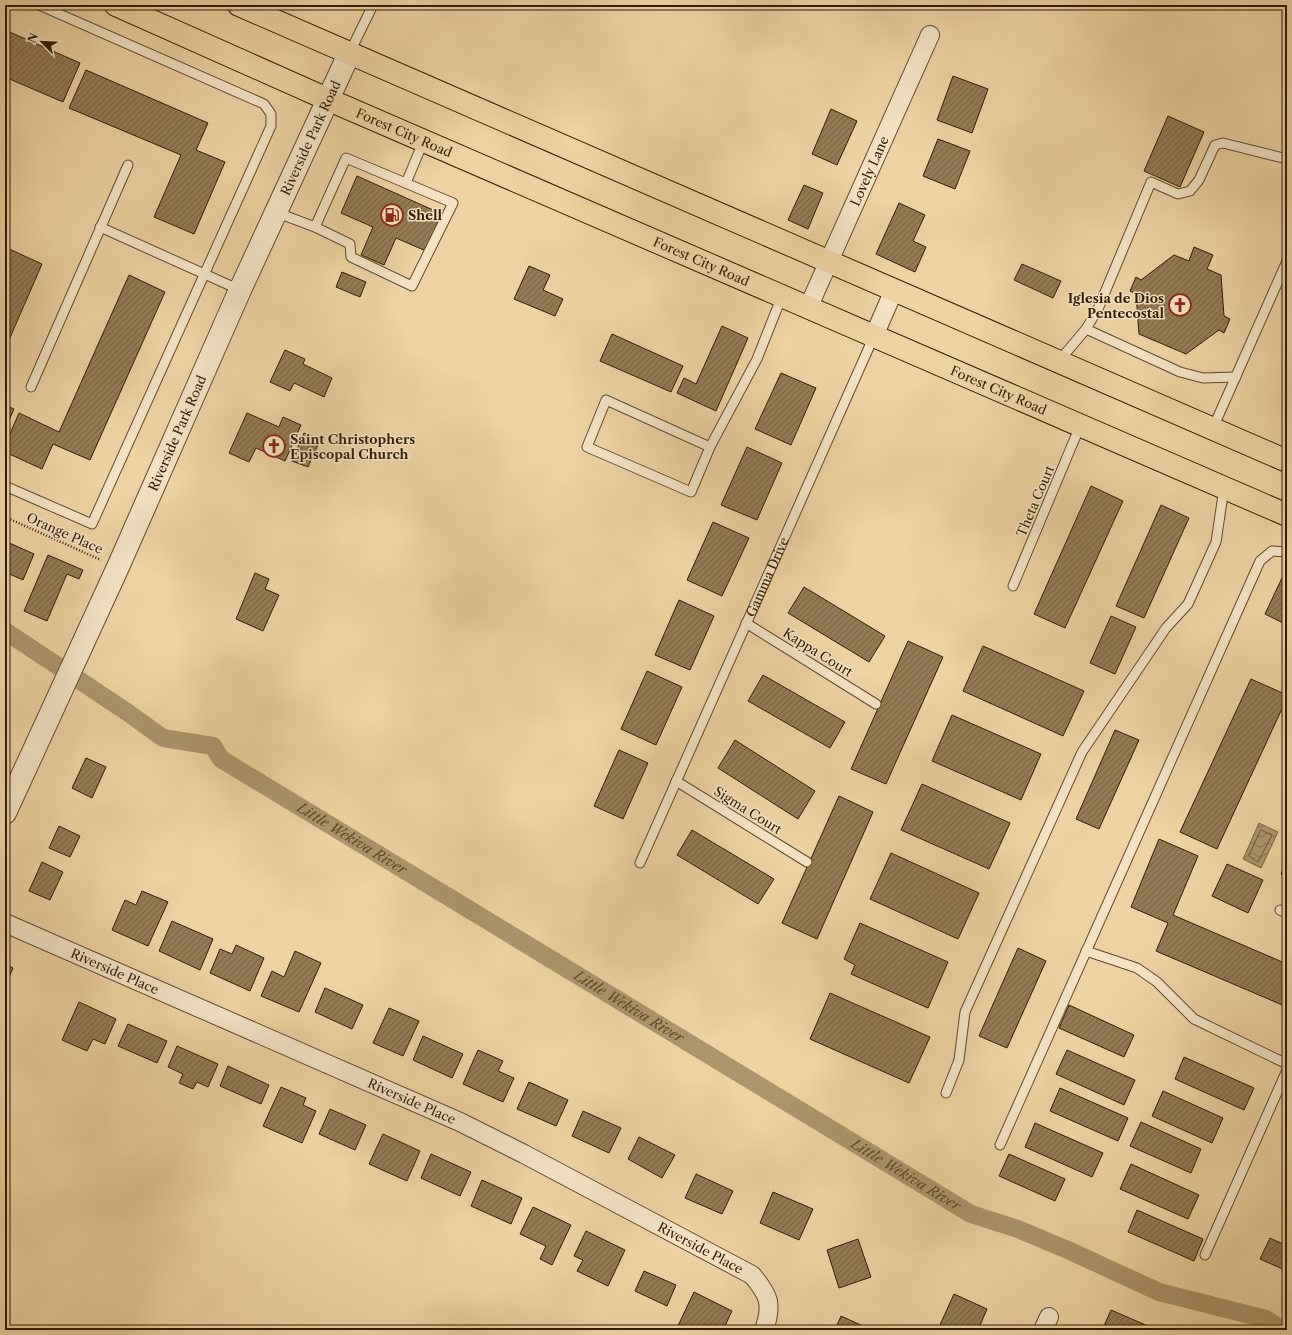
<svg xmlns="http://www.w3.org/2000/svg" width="1292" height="1335" font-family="'Libre Caslon Text',serif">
	<defs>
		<pattern id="water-waves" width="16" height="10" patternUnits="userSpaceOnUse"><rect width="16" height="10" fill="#ae946b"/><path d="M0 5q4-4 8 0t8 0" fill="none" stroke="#8e7856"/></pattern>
		<pattern id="building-hatch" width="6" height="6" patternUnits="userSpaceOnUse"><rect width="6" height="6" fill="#947a54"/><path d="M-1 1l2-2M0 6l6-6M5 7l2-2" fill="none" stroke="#796343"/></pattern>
	</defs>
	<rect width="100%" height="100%" fill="#eed2a2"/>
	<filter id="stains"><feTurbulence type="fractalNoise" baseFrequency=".005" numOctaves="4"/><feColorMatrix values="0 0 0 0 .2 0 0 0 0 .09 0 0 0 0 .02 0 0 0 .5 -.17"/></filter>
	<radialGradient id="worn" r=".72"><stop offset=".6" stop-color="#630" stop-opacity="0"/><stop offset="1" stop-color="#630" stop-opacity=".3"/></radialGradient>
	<path fill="url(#water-waves)" stroke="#7c6440" d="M1259,823l19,9 -17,36 -18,-9z"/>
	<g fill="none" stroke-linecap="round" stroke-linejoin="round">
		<path stroke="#705836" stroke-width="1" d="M1261,830l11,5 -14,27 -9,-6z"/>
		<path stroke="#ae946b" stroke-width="18" id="s1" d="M5,631l122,81 36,26 50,8 8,13 750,455 47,15 52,22 89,41 107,27 16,11"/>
	</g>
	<g fill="url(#building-hatch)" stroke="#321b00">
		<path d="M5,30l75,33 -17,39 -58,-25z"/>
		<path d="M86,70l122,53 -12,27 29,12 -31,72 -40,-17 27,-62 -112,-47z"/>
		<path d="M953,76l35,13 -16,44 -35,-13z"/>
		<path d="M831,109l26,12 -20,44 -25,-11z"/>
		<path d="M1168,116l36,16 -24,55 -36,-16z"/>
		<path d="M938,139l32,12 -15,38 -32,-13z"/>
		<path d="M357,176l85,38 -16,37 -30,-13 -12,27 -23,-10 12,-28 -32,-14z"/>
		<path d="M804,185l19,8 -15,36 -20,-9z"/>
		<path d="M899,203l26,12 -12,26 13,6 -11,25 -39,-18z"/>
		<path d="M5,247l37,17 -37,85z"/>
		<path d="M1194,247l19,8 -6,14 14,6 3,41 6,3 -6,14 -5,-3 -33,24 -47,-20 -3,-40 -6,-3 6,-14 5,3 33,-25 15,6z"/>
		<path d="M1022,264l39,17 -8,17 -39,-18z"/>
		<path d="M529,266l21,9 -7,15 20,9 -8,17 -41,-17z"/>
		<path d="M342,272l24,10 -6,15 -24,-10z"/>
		<path d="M129,275l36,17 -75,168 -37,-16 -11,25 -37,-17v-7l14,-32 40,19z"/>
		<path d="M722,326l26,12 -32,73 -39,-18 7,-15 12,6z"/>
		<path d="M612,334l71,32 -12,26 -71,-31z"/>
		<path d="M285,350l20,9 -2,5 29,14 -8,19 -30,-14 -4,8 -20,-9z"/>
		<path d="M781,373l35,15 -25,57 -36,-16z"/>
		<path d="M5,405l9,4 -9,20z"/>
		<path d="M247,413l32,14 4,-10 18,8 -16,36 -29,-13 -7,14 -20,-9z"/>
		<path d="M304,433l16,7 -12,27 -16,-6z"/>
		<path d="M747,447l35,16 -25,57 -36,-15z"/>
		<path d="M1091,486l32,15 -58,127 -31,-14z"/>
		<path d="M1161,505l28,13 -45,100 -28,-12z"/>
		<path d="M713,522l36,16 -27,58 -35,-16z"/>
		<path d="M5,541l29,13 -11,26 -18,-8z"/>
		<path d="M48,555l35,15 -4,9 -12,-5 -20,47 -23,-10z"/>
		<path d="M255,573l14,6 -4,10 14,6 -16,36 -27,-12z"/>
		<path d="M1282,578l5,2v45l-22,-11z"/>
		<path d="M804,587l81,49 -16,26 -81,-49z"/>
		<path d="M679,600l35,16 -24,54 -35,-15z"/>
		<path d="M1111,616l25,11 -21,47 -25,-11z"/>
		<path d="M908,641l35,16 -57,127 -35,-15z"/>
		<path d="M983,646l101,45 -21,45 -100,-45z"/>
		<path d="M647,671l35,16 -26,58 -35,-16z"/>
		<path d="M763,675l82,47 -15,26 -82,-47z"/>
		<path d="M1251,679l36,16v3l-70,151 -37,-17z"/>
		<path d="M952,715l89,39 -20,46 -89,-39z"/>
		<path d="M1115,730l24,10 -40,89 -23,-10z"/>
		<path d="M735,740l80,51 -17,28 -80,-51z"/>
		<path d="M619,750l29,13 -25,56 -29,-13z"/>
		<path d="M86,758l20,9 -14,31 -20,-10z"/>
		<path d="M922,784l88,39 -21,46 -88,-39z"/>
		<path d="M839,796l34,16 -56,127 -35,-16z"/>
		<path d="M59,826l21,10 -10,21 -21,-9z"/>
		<path d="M692,830l82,49 -16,25 -81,-49z"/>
		<path d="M1159,839l39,17 -25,59 114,49v43l-131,-56 12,-28 -37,-16z"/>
		<path d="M891,853l88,40 -21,46 -88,-40z"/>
		<path d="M1287,860v17l-6,-3z"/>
		<path d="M42,862l21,10 -13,28 -21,-9z"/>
		<path d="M1227,864l36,16 -15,33 -36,-17z"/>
		<path d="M142,891l26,11 -20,44 -36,-16 13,-30 11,5z"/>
		<path d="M172,921l41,18 -13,31 -41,-19z"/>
		<path d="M860,923l88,39 -20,46 -77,-34 4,-9 -11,-6z"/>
		<path d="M236,945l28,13 -14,33 -40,-18 10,-24 12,5z"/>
		<path d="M1018,948l28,13 -39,87 -28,-12z"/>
		<path d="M295,951l26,12 -22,49 -38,-16 11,-25 12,6z"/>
		<path d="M5,964l8,4 -8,18z"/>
		<path d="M325,988l38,17 -11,24 -37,-17z"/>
		<path d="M830,993l100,44 -21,46 -99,-44z"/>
		<path d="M79,1002l37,17 -11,25 -12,-5 -6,12 -25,-11z"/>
		<path d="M1069,1005l65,30 -10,22 -65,-29z"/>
		<path d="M389,1008l30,13 -16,35 -30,-13z"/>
		<path d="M128,1024l39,17 -10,22 -39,-17z"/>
		<path d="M423,1036l40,18 -11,24 -39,-18z"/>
		<path d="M177,1046l41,18 -10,23 -11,-5 -4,7 -14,-6 4,-9 -15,-7z"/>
		<path d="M478,1050l25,11 -5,10 16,7 -11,24 -40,-18z"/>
		<path d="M1067,1050l68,30 -11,25 -68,-31z"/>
		<path d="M1184,1057l70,31 -10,22 -69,-31z"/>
		<path d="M228,1066l41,19 -8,19 -41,-18z"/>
		<path d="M529,1082l39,18 -12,26 -39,-17z"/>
		<path d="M281,1087l25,11 -3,7 13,6 -14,32 -39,-17z"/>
		<path d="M1060,1088l68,30 -10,23 -68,-30z"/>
		<path d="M1163,1091l60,27 -11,25 -60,-27z"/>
		<path d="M330,1109l36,16 -11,25 -36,-16z"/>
		<path d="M583,1111l38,17 -12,25 -37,-17z"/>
		<path d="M1141,1122l60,27 -10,24 -61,-27z"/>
		<path d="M1035,1123l68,30 -11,24 -67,-30z"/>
		<path d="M383,1134l37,17 -13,30 -38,-17z"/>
		<path d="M639,1137l36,18 -13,23 -34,-19z"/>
		<path d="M431,1154l40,18 -11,24 -39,-18z"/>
		<path d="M1009,1154l56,25 -10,22 -56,-25z"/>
		<path d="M1131,1164l68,31 -11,24 -68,-30z"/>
		<path d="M696,1174l37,17 -11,23 -37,-16z"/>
		<path d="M482,1180l40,18 -11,26 -40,-18z"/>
		<path d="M773,1192l40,17 -14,31 -39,-17z"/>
		<path d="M533,1207l38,18 -19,40 -12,-6 6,-13 -26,-12z"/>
		<path d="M1137,1210l66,29 -9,22 -66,-29z"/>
		<path d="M586,1231l39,19 -17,36 -31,-15 6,-11 -9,-4z"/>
		<path d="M1270,1238l17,8v25l-27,-12z"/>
		<path d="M858,1239l13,38 -32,11 -12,-38z"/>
		<path d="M644,1271l32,14 -9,21 -32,-15z"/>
		<path d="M694,1292l38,19 -9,19h-47z"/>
		<path d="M954,1294l33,15 -9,21 -12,-3 -1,3h-19l-7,-3z"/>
		<path d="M1111,1310l37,16 -2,4h-34l-8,-4z"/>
		<path d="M841,1316l22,10 -2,4h-26z"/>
	</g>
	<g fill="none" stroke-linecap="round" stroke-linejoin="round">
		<g stroke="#614928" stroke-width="11">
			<g id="service">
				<path d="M349,54l24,-49"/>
				<path d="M406,183l18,-43"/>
				<path d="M275,212l40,15 35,17 1,13 61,29 41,-83 -107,-45 -31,69"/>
				<path d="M100,227l140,63"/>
				<path d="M1086,329l94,43 23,6 33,-1"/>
				<path d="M1059,361l27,-32 12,-20 53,-127 27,12 12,-3 9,-11 16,-35 8,-2 64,16"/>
				<path d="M31,387l97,-222"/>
				<path d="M1213,428l74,-167"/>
				<path d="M710,447l-104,-47 -19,47 104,45 19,-45 47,-88 25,-63"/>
				<path d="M5,486l87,38 179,-398v-12l-7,-10 -225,-99"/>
				<path d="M1013,586l67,-160"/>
				<path d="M746,623l130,81"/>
				<path d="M676,781l131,81"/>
				<path id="s2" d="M640,863l234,-527"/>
				<path d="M1280,910l7,3"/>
				<path d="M1086,951l51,17 20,14 37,37 93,45"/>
				<path d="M946,1093l13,-33 6,-48 117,-260 84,-124 22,-24 28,-62 8,-54"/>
				<path d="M1000,1145l260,-584 12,-10 15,1"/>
				<path d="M1205,1255l82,-185"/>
			</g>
		</g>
		<g stroke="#614928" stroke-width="20">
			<g id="minor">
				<path id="s3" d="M808,308l122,-273"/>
				<path d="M874,336l20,-46"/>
				<path id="s4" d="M5,923l455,199 64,32 228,121c17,20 21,29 12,55"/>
				<path d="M1043,1330l6,-13"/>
			</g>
		</g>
		<g stroke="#614928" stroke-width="24">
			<g id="tertiary">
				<path id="s5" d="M5,813l113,-246 122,-277 109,-236"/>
			</g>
		</g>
		<g stroke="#321b00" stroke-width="24">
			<g id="primary">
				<path id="s6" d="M116,5l211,94 960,416"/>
				<path d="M239,5l1048,456"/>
			</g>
		</g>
		<path stroke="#321b00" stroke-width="2.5" stroke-dasharray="1 2" stroke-linecap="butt" d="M5,517l96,43"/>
		<use href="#service" stroke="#f4e2c3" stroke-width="9"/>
		<use href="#minor" stroke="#f4e2c3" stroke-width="18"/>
		<use href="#tertiary" stroke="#f4e2c3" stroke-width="22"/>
		<use href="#primary" stroke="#eed2a2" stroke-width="22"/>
	</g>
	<defs>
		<g id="fuel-ring" transform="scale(1.15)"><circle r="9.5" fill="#f4e2c3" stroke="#8f2418" stroke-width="1.5"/><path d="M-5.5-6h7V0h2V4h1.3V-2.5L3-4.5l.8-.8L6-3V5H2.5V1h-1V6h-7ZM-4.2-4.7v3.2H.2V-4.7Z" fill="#8f2418"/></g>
		<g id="church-ring" transform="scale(1.15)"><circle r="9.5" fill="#f4e2c3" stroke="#8f2418" stroke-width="1.5"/><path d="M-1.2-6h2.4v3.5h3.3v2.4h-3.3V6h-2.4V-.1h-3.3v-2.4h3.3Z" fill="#8f2418"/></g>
	</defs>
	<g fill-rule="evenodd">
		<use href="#fuel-ring" x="392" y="215"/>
		<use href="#church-ring" x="1180" y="305"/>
		<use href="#church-ring" x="274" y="446"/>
	</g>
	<g text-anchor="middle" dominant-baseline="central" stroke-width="3" stroke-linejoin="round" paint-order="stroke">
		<g font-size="13" fill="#321b00" stroke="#f4e2c3">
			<text stroke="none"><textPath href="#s6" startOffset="315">Forest City Road</textPath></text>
			<text stroke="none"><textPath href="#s5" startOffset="741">Riverside Park Road</textPath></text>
			<text stroke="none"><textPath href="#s3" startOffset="150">Lovely Lane</textPath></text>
			<text stroke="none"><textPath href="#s6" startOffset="639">Forest City Road</textPath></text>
			<text stroke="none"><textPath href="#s6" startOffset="963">Forest City Road</textPath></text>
			<text stroke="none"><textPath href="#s5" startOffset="417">Riverside Park Road</textPath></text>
			<text transform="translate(1035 501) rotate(-67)">Theta Court</text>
			<text transform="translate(65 533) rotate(24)">Orange Place</text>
			<text stroke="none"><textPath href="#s2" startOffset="313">Gamma Drive</textPath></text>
			<text transform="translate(818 652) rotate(32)">Kappa Court</text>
			<text transform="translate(748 810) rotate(32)">Sigma Court</text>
			<text stroke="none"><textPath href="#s4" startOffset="120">Riverside Place</textPath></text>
			<text stroke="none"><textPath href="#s4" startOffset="444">Riverside Place</textPath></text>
			<text stroke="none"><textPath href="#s4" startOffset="768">Riverside Place</textPath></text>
		</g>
		<g font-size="13" font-weight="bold" fill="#321b00" stroke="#f4e2c3" text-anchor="start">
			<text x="408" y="215">Shell</text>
			<text x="1164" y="298" text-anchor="end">Iglesia de Dios<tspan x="1164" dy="15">Pentecostal</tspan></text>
			<text x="290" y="439">Saint Christophers<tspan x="290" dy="15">Episcopal Church</tspan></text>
		</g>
		<g font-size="14" font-style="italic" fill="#5d4525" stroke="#f4e2c3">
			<text stroke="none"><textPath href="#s1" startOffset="410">Little Wekiva River</textPath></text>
			<text stroke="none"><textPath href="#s1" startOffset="734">Little Wekiva River</textPath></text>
			<text stroke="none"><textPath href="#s1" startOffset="1058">Little Wekiva River</textPath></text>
		</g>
	</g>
	<rect width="1292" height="1335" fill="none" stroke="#eed2a2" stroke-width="20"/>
	<rect x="6" y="6" width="1280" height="1323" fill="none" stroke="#321b00" stroke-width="2"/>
	<rect x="10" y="10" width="1272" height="1315" fill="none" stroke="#321b00"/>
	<g transform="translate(42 42) rotate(294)" stroke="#f4e2c3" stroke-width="3" paint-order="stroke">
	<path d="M0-3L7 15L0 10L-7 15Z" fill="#321b00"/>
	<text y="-6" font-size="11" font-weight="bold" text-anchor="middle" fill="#321b00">N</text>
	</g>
	<rect width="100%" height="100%" filter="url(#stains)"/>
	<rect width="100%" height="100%" fill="url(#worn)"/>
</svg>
